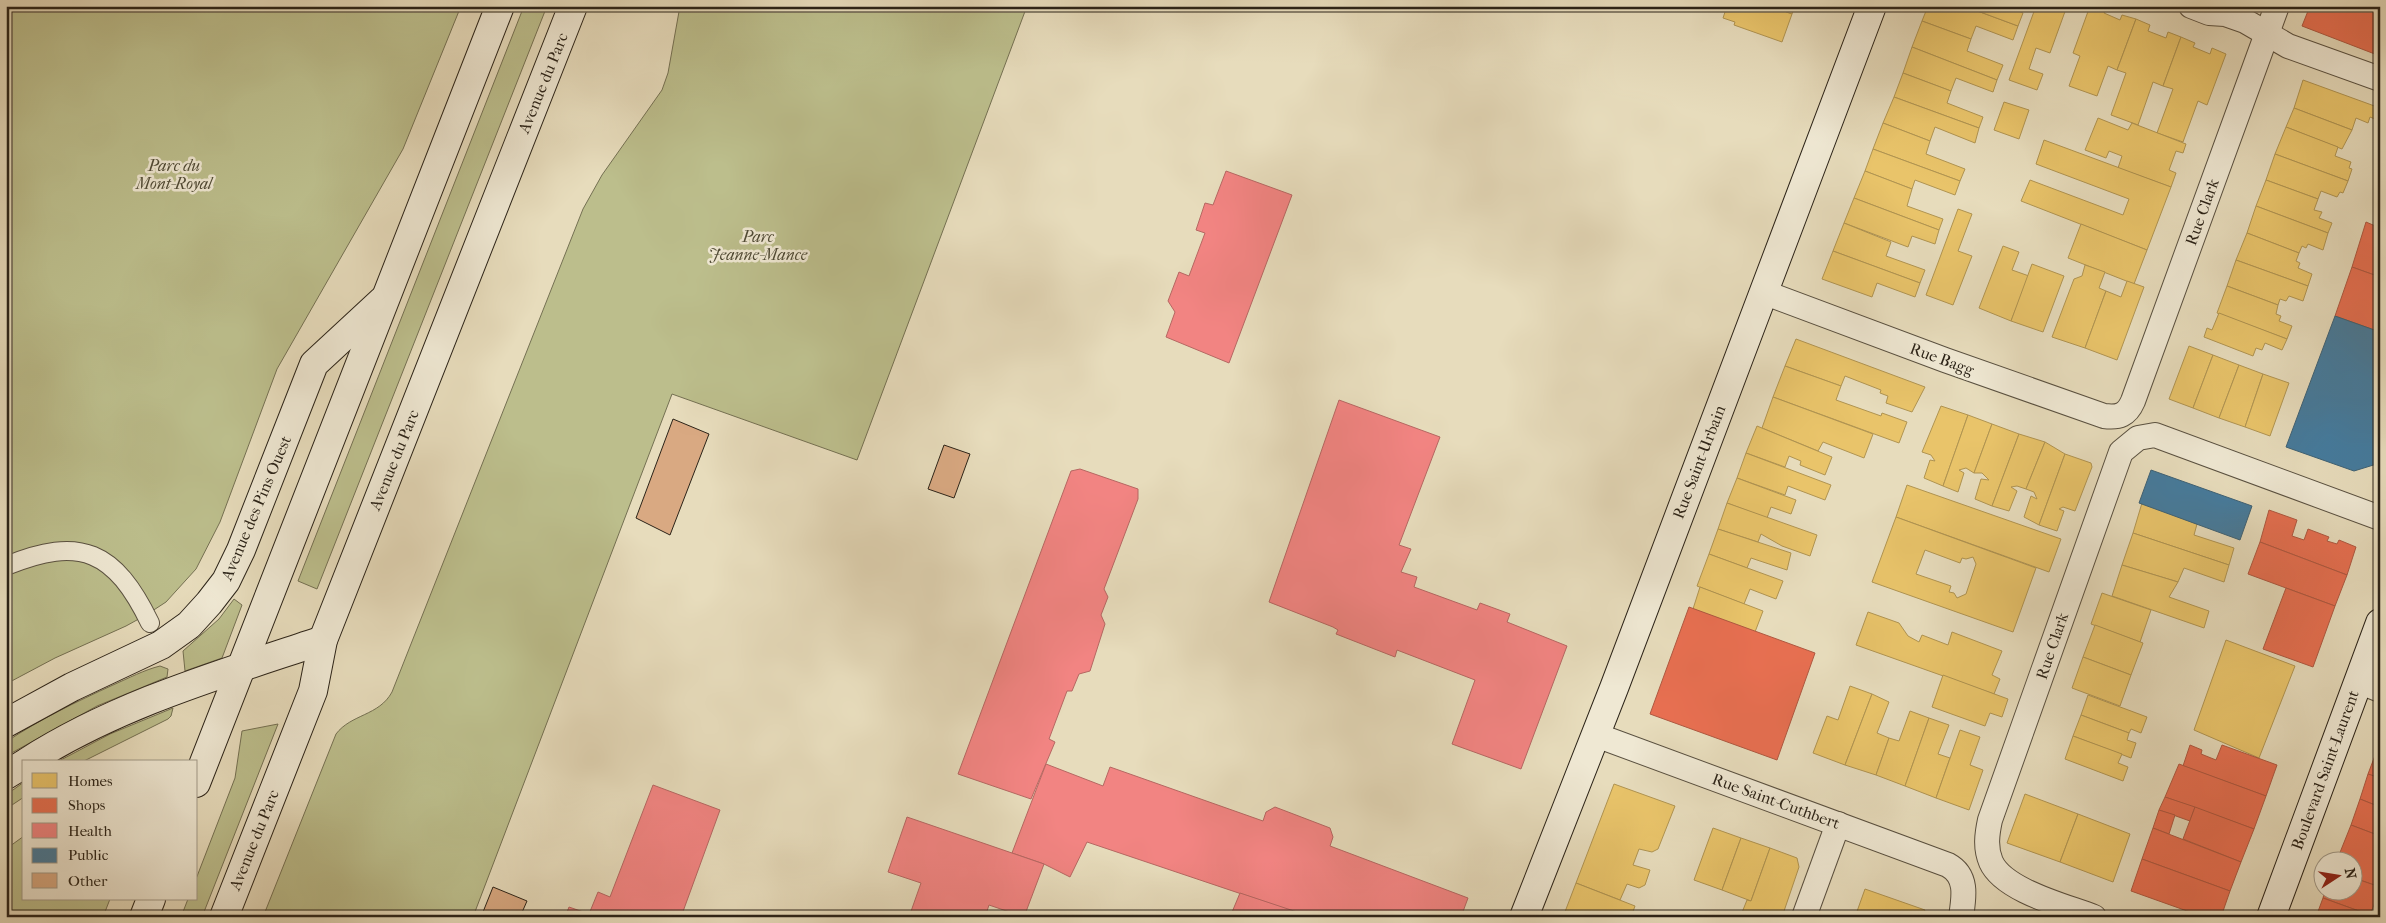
<svg xmlns="http://www.w3.org/2000/svg" width="2386" height="923" font-family="'IM FELL French Canon',serif">
	<rect width="100%" height="100%" fill="#e7dcbc"/>
	<filter id="stains"><feTurbulence type="fractalNoise" baseFrequency=".004" numOctaves="4"/><feColorMatrix values="0 0 0 0 .2 0 0 0 0 .09 0 0 0 0 .02 0 0 0 .5 -.17"/></filter>
	<radialGradient id="worn" r=".72"><stop offset=".6" stop-color="#630" stop-opacity="0"/><stop offset="1" stop-color="#630" stop-opacity=".3"/></radialGradient>
	<g fill="#bcbe8c" stroke="#747052">
		<path d="M6,6h455l-58,143 -126,220 -57,153 -24,47 -30,33 -20,13 -20,11 -71,32 -49,26z"/>
		<path d="M524,6h23l-230,583 -19,-8z"/>
		<path d="M680,6h347l-170,454 -185,-66 -199,523h-210l73,-183c15,-20 43,-18 56,-42l191,-483 19,-34 60,-85 6,-17z"/>
		<path d="M234,599l8,6 -20,53 -37,13 -2,-20 36,-32z"/>
		<path d="M160,666l8,3 -1,8 -70,29 -91,50v-14c34,-23 70,-40 107,-57 16,-7 31,-15 47,-19z"/>
		<path d="M173,708l-2,8 -3,3 -86,43h-25l53,-28z"/>
		<path d="M278,724l-76,193h-21l7,-18h8v-20l39,-101 7,-47z"/>
		<path d="M24,782v15l-18,12v-14z"/>
		<path d="M24,836v63h86l-7,18h-97v-68z"/>
	</g>
	<g fill="#e9c46a" stroke="#b09451" fill-rule="evenodd">
		<path d="M1727,6l11,4 1,-4h32l21,8 -10,28 -48,-17 1,-3 -12,-4z"/>
		<path d="M1771,6h24l-3,8z"/>
		<path d="M1928,6h36l54,20 -5,14 -37,-14 -5,13 -49,-18z"/>
		<path d="M1964,6h43l16,7 -5,13z"/>
		<path d="M2036,6h31l-17,47 -14,-5 -7,21 14,5 -6,16 -28,-10z"/>
		<path d="M2090,6l16,3 -2,4 16,7 2,-5 14,4 -19,51 -9,-4 -11,30 -28,-10 11,-30 -7,-3z"/>
		<path d="M2136,19l14,6 -2,6 18,7 2,-6 13,5 -18,49 -10,-4 -15,43 -27,-10 15,-42 -9,-3z"/>
		<path d="M1922,21l49,18 -4,12 36,14 -6,15 -85,-33z"/>
		<path d="M2181,37l14,6 -2,4 17,7 2,-6 14,6 -19,51 -9,-4 -15,41 -26,-9 16,-44 -10,-3z"/>
		<path d="M1912,47l85,33 -4,12 -37,-14 -5,13 -48,-18z"/>
		<path d="M1903,73l48,18 -4,12 36,14 -4,11 -85,-31z"/>
		<path d="M2303,80l77,28v13l-10,-4 -2,6 -12,-5 -4,12 -58,-22z"/>
		<path d="M1894,97l85,31 -4,15 -40,-16 -5,14 -47,-18z"/>
		<path d="M2004,102l25,8 -10,29 -25,-9z"/>
		<path d="M2294,108l58,22 -10,19 -56,-22z"/>
		<path d="M2098,118l30,12 4,-7 54,21 -3,9 -7,-2 -7,19 7,3 -5,14 -53,-19 4,-12 -13,-5 -3,7 -21,-8z"/>
		<path d="M1883,123l47,18 -4,13 39,15 -5,12 -87,-32z"/>
		<path d="M2286,127l52,20 -3,9 16,6 -2,6 3,1 -4,12 -73,-27z"/>
		<path d="M2044,140l127,47 -24,63 -126,-49 9,-21 93,35 6,-16 -93,-35z"/>
		<path d="M1873,149l87,32 -5,14 -40,-15 -3,9 -47,-18z"/>
		<path d="M2275,154l73,27 -5,12 -3,-1 -3,5 -16,-6 -3,8 -52,-19z"/>
		<path d="M1865,171l47,18 -5,17 36,13 -4,11 -85,-32z"/>
		<path d="M2266,180l52,19 -4,11 8,2 -3,6 13,5 -4,10 -72,-27z"/>
		<path d="M1854,198l85,32 -4,14 -23,-8 -4,11 -64,-24z"/>
		<path d="M2256,206l72,27 -5,17 -15,-6 -2,4 -4,-2 -3,7 -52,-20z"/>
		<path d="M1958,209l14,5 -14,37 14,5 -19,49 -27,-10z"/>
		<path d="M1844,223l47,19 -5,14 39,14 -5,13 -87,-32z"/>
		<path d="M2081,224l66,26 -13,34 -66,-26z"/>
		<path d="M2247,233l52,20 -3,8 4,2 -2,5 14,6 -4,12 -72,-26z"/>
		<path d="M2003,246l16,6 -7,18 17,6 -18,45 -32,-13z"/>
		<path d="M1833,251l87,32 -5,14 -38,-14 -5,14 -50,-18z"/>
		<path d="M2236,260l72,26 -5,15 -14,-5 -3,5 -6,-2 -2,6 -51,-19z"/>
		<path d="M2032,264l32,12 -21,56 -32,-11z"/>
		<path d="M2085,265l20,7 -6,16 7,3 -21,57 -33,-11 22,-58 8,-3z"/>
		<path d="M2127,281l17,6 -27,73 -32,-12 21,-57 15,6z"/>
		<path d="M2227,286l51,19 -2,9 5,2 -2,5 13,5 -5,13 -70,-26z"/>
		<path d="M2219,313l68,26 -5,11 -17,-7 -3,7 -6,-2 -3,8 -49,-19 3,-9 5,2z"/>
		<path d="M1796,339l129,48 -13,25 -26,-9 2,-7 -8,-3 1,-3 -36,-14 -4,10 -56,-20z"/>
		<path d="M2189,346l24,9 -20,53 -24,-9z"/>
		<path d="M2213,355l26,10 -20,53 -26,-10z"/>
		<path d="M2239,365l24,9 -18,53 -26,-9z"/>
		<path d="M1785,366l56,20 -5,14 45,16 1,-3 25,9 -8,21 -126,-46z"/>
		<path d="M2263,374l26,9 -19,53 -25,-9z"/>
		<path d="M1773,397l100,37 -9,24 -41,-16 -5,9 -56,-23z"/>
		<path d="M1941,406l27,9 -25,71 -19,-8 6,-18 5,1 -4,-6 -9,-3z"/>
		<path d="M1968,415l24,9 -18,49 -8,-5 -7,2 5,3 -6,19 -15,-6z"/>
		<path d="M1992,424l27,10 -27,72 -17,-7 6,-20 8,1 -7,-7h-8z"/>
		<path d="M1757,426l75,31 -7,18 -25,-10 1,-4 -12,-5 -4,11 -39,-14z"/>
		<path d="M2019,434l26,8 -19,47 -9,-3 -6,1 6,4 -8,20 -17,-5z"/>
		<path d="M2045,442l20,12 -26,71 -15,-8 7,-21 6,3 -3,-7 -8,-3z"/>
		<path d="M1746,453l85,32 -6,15 -37,-14 -3,9 -48,-17z"/>
		<path d="M2065,454l26,9 1,4 -17,44 -12,-4 -4,2 5,2 -7,20 -18,-6z"/>
		<path d="M1737,478l59,22 -5,14 -20,-7 -4,11 -40,-15z"/>
		<path d="M1907,485l154,54 -12,33 -153,-55z"/>
		<path d="M1727,503l90,32 -7,21 -28,-10 -21,-12 -3,8 -40,-13z"/>
		<path d="M2142,503l55,21 -3,11 40,13 -5,17 -96,-32z"/>
		<path d="M1896,517l140,51 -23,64 -141,-50zM1925,550l35,13 2,-5 4,1 7,-2 3,7 -10,30 -9,4 -3,-5 -5,-1 2,-6 -35,-12z"/>
		<path d="M1718,529l73,24 -4,17 -36,-12 -4,10 -38,-14z"/>
		<path d="M2133,533l96,32 -5,17 -40,-14 -6,14 -56,-17z"/>
		<path d="M1709,554l74,27 -7,18 -26,-10 -6,15 -47,-18z"/>
		<path d="M2122,565l56,17 -9,15 40,14 -5,17 -92,-32z"/>
		<path d="M1700,587l63,24 -8,21 -62,-23z"/>
		<path d="M2102,593l49,17 -11,32 -49,-18z"/>
		<path d="M1868,612l31,11 9,13 11,6 3,-7 26,10 4,-13 50,19 -10,24 8,4 -6,15 -138,-49z"/>
		<path d="M2095,625l48,18 -12,32 -48,-18z"/>
		<path d="M2226,640l69,26 -36,92 -65,-28z"/>
		<path d="M2083,657l48,18 -11,31 -48,-18z"/>
		<path d="M1943,675l65,24 -6,18 -12,-4 -5,13 -53,-19z"/>
		<path d="M1850,686l22,8 -27,71 -32,-12 14,-37 11,4z"/>
		<path d="M1872,694l17,8 -12,31 12,5 -13,37 -31,-10z"/>
		<path d="M2088,695l59,22 -6,16 -10,-4 -2,4 -48,-18z"/>
		<path d="M1910,711l19,7 -24,68 -29,-11 13,-37 10,3z"/>
		<path d="M2081,715l48,18 -2,7 9,3 -5,15 -58,-22z"/>
		<path d="M1929,718l20,7 -11,29 12,4 -14,40 -31,-12z"/>
		<path d="M1960,730l20,7 -10,28 13,5 -14,40 -33,-12z"/>
		<path d="M2073,736l49,18 -4,9 10,4 -5,14 -58,-22z"/>
		<path d="M1614,784l61,22 -17,43 -6,3 -13,-3 -6,16 17,5 -5,15 -6,3 -12,-4 -7,16 -44,-17z"/>
		<path d="M2025,794l53,20 -18,48 -53,-19z"/>
		<path d="M2078,814l52,20 -17,48 -53,-20z"/>
		<path d="M1713,828l28,10 -19,52 -28,-10z"/>
		<path d="M1741,838l29,10 -19,53 -29,-11z"/>
		<path d="M1770,848l27,10 2,9 -17,50 -41,-2 6,-15 4,1z"/>
		<path d="M1576,883l59,23 -4,11h-68z"/>
		<path d="M1865,889l60,21 -3,7h-67z"/>
	</g>
	<g fill="#e76f51" stroke="#af5840">
		<path d="M2310,6h70v50l-78,-30z"/>
		<path d="M2366,222l14,6v49l-28,-10z"/>
		<path d="M2352,267l28,10v55l-45,-16z"/>
		<path d="M2269,510l28,10 -5,16 12,4 4,-11 21,8 -2,4 10,3 2,-4 17,7 -9,28 -87,-33z"/>
		<path d="M2260,542l87,33 -12,31 -87,-32z"/>
		<path d="M2286,588l49,18 -22,61 -50,-18z"/>
		<path d="M1689,607l126,46 -38,107 -127,-46z"/>
		<path d="M2190,745l12,5 -1,4 15,6 6,-15 55,20 -11,31 -83,-30z"/>
		<path d="M2379,745l1,1v32l-12,-4z"/>
		<path d="M2179,764l87,32 -12,33 -89,-32z"/>
		<path d="M2368,774l12,4v29l-20,-8z"/>
		<path d="M2165,797l30,10 -5,14 -31,-11z"/>
		<path d="M2360,799l20,8v29l-29,-11z"/>
		<path d="M2195,807l59,22 -13,33 -58,-23z"/>
		<path d="M2159,810l16,5 -6,19 -16,-6z"/>
		<path d="M2351,825l29,11v51l-26,-9v-18h-17z"/>
		<path d="M2153,828l88,34 -11,29 -88,-32z"/>
		<path d="M2142,859l88,32 -9,26h-17l-73,-26z"/>
		<path d="M2354,878l26,9v17l-5,-2 -5,13 -47,-17 2,-8h29z"/>
		<path d="M2323,898l47,17 5,2h-59z"/>
	</g>
	<g fill="#f28482" stroke="#b66762">
		<path d="M1226,171l66,24 -63,168 -63,-26 9,-25 -7,-11 11,-29 10,4 16,-43 -9,-3 9,-27 8,2z"/>
		<path d="M1339,400l101,37 -41,108 12,4 -10,23 16,5 -3,10 63,23 3,-7 30,11 -3,8 60,24 -46,123 -69,-25 23,-64 -78,-30 -2,7 -59,-23 2,-4 -5,-3 -64,-25z"/>
		<path d="M1080,469l58,20v10l-34,90 4,8 -7,18 4,9 -15,47 -11,3 -7,17h-5l-18,48 6,3 -24,57 -73,-25 113,-303z"/>
		<path d="M1046,764l57,22 7,-19 153,54 3,-9 9,-5 55,21 3,9 -3,9 138,52 -7,19h-151l-223,-75 -17,35 -26,-13 -32,-11z"/>
		<path d="M653,785l67,25 -39,107h-116l4,-10 20,7 9,-22 12,5z"/>
		<path d="M907,817l137,47 -20,53 -35,-12 -4,12h-76l12,-34 -33,-11z"/>
		<path d="M1240,893l66,22 -1,2h-75z"/>
	</g>
	<g fill="#457b9d" stroke="#3d6175">
		<path d="M2335,316l45,16v131l-26,8 -68,-24z"/>
		<path d="M2151,470l101,36 -12,34 -101,-37z"/>
	</g>
	<g fill="#d9a982" stroke="#2b2318">
		<path d="M673,419l36,15 -39,101 -34,-17z"/>
		<path d="M944,445l26,9 -16,44 -26,-9z"/>
		<path d="M493,887l34,14 -7,16h-39z"/>
	</g>
	<g fill="none" stroke-linecap="round" stroke-linejoin="round">
		<g stroke="#5a5141" stroke-width="20">
			<path id="pedestrian" d="M6,566c75,-31 109,-15 144,57"/>
		</g>
		<g stroke="#5a5141" stroke-width="26">
			<g id="minor">
				<path d="M2191,6l18,7 16,1 20,7 43,25 92,33"/>
				<path d="M1763,292l182,68 159,56c15,2 23,-1 29,-15l144,-395"/>
				<path d="M2358,681l22,9"/>
				<path d="M1596,735l352,130c20,11 16,32 13,52"/>
				<path d="M1804,917l34,-93"/>
				<path d="M2094,917c-28,-11 -90,-26 -103,-55 -6,-14 -4,-28 -1,-42l131,-368 17,-14 17,-3 225,83"/>
			</g>
		</g>
		<g stroke="#2b2318" stroke-width="30">
			<g id="secondary">
				<path d="M6,723l66,-36 89,-42 28,-20 20,-22 17,-22 15,-31 73,-186 68,-63"/>
				<path d="M27,762c90,-58 195,-88 296,-122"/>
				<path d="M6,775l18,-11"/>
				<path d="M196,783l304,-777"/>
				<path d="M144,917l7,-18"/>
				<path d="M224,917l89,-226 10,-51 250,-634"/>
				<path d="M1524,917l90,-229 258,-682"/>
				<path d="M2271,917l109,-294"/>
			</g>
		</g>
		<use href="#pedestrian" stroke="#efe8d3" stroke-width="18"/>
		<use href="#minor" stroke="#efe8d3" stroke-width="24"/>
		<use href="#secondary" stroke="#efe8d3" stroke-width="28"/>
	</g>
	<g text-anchor="middle" dominant-baseline="central" stroke-width="5" stroke-linejoin="round" paint-order="stroke">
		<g font-size="16" fill="#2b2318" stroke="#efe8d3">
			<text transform="translate(543 83) rotate(-68)">Avenue du Parc</text>
			<text transform="translate(2202 212) rotate(-70)">Rue Clark</text>
			<text transform="translate(1942 359) rotate(20)">Rue Bagg</text>
			<text transform="translate(394 460) rotate(-68)">Avenue du Parc</text>
			<text transform="translate(1699 462) rotate(-69)">Rue Saint-Urbain</text>
			<text transform="translate(256 508) rotate(-67)">Avenue des Pins Ouest</text>
			<text transform="translate(2052 646) rotate(-71)">Rue Clark</text>
			<text transform="translate(2325 770) rotate(-70)">Boulevard Saint-Laurent</text>
			<text transform="translate(1776 801) rotate(20)">Rue Saint-Cuthbert</text>
			<text transform="translate(254 840) rotate(-68)">Avenue du Parc</text>
		</g>
		<g font-size="16" font-style="italic" fill="#4f4a35" stroke="#efe8d3">
			<text x="174" y="165">Parc du<tspan x="174" dy="18">Mont-Royal</tspan></text>
			<text x="758" y="236">Parc<tspan x="758" dy="18">Jeanne-Mance</tspan></text>
		</g>
	</g>
	<rect width="2386" height="923" fill="none" stroke="#e7dcbc" stroke-width="25"/>
	<rect x="8" y="8" width="2371" height="908" fill="none" stroke="#2b2318" stroke-width="2.5"/>
	<rect x="12" y="12" width="2361" height="898" fill="none" stroke="#2b2318"/>
	<rect x="22" y="760" width="175" height="140" fill="#efe8d3" stroke="#a19988"/>
	<rect x="32" y="773" width="25" height="15" fill="#e9c46a" stroke="#a19988"/>
	<text x="68" y="786" font-size="15" fill="#2b2318">Homes</text>
	<rect x="32" y="798" width="25" height="15" fill="#e76f51" stroke="#a19988"/>
	<text x="68" y="810" font-size="15" fill="#2b2318">Shops</text>
	<rect x="32" y="823" width="25" height="15" fill="#f28482" stroke="#a19988"/>
	<text x="68" y="836" font-size="15" fill="#2b2318">Health</text>
	<rect x="32" y="848" width="25" height="15" fill="#457b9d" stroke="#a19988"/>
	<text x="68" y="860" font-size="15" fill="#2b2318">Public</text>
	<rect x="32" y="873" width="25" height="15" fill="#d9a982" stroke="#a19988"/>
	<text x="68" y="886" font-size="15" fill="#2b2318">Other</text>
	<g transform="translate(2338 876) rotate(78)"><circle r="24" fill="#efe8d3" stroke="#a19988"/>
	<path d="M0-4L9 19L0 12L-9 19Z" fill="#8f2418"/>
	<text y="-8" font-size="14" font-weight="bold" text-anchor="middle" fill="#2b2318">N</text>
	</g>
	<rect width="100%" height="100%" filter="url(#stains)"/>
	<rect width="100%" height="100%" fill="url(#worn)"/>
</svg>
